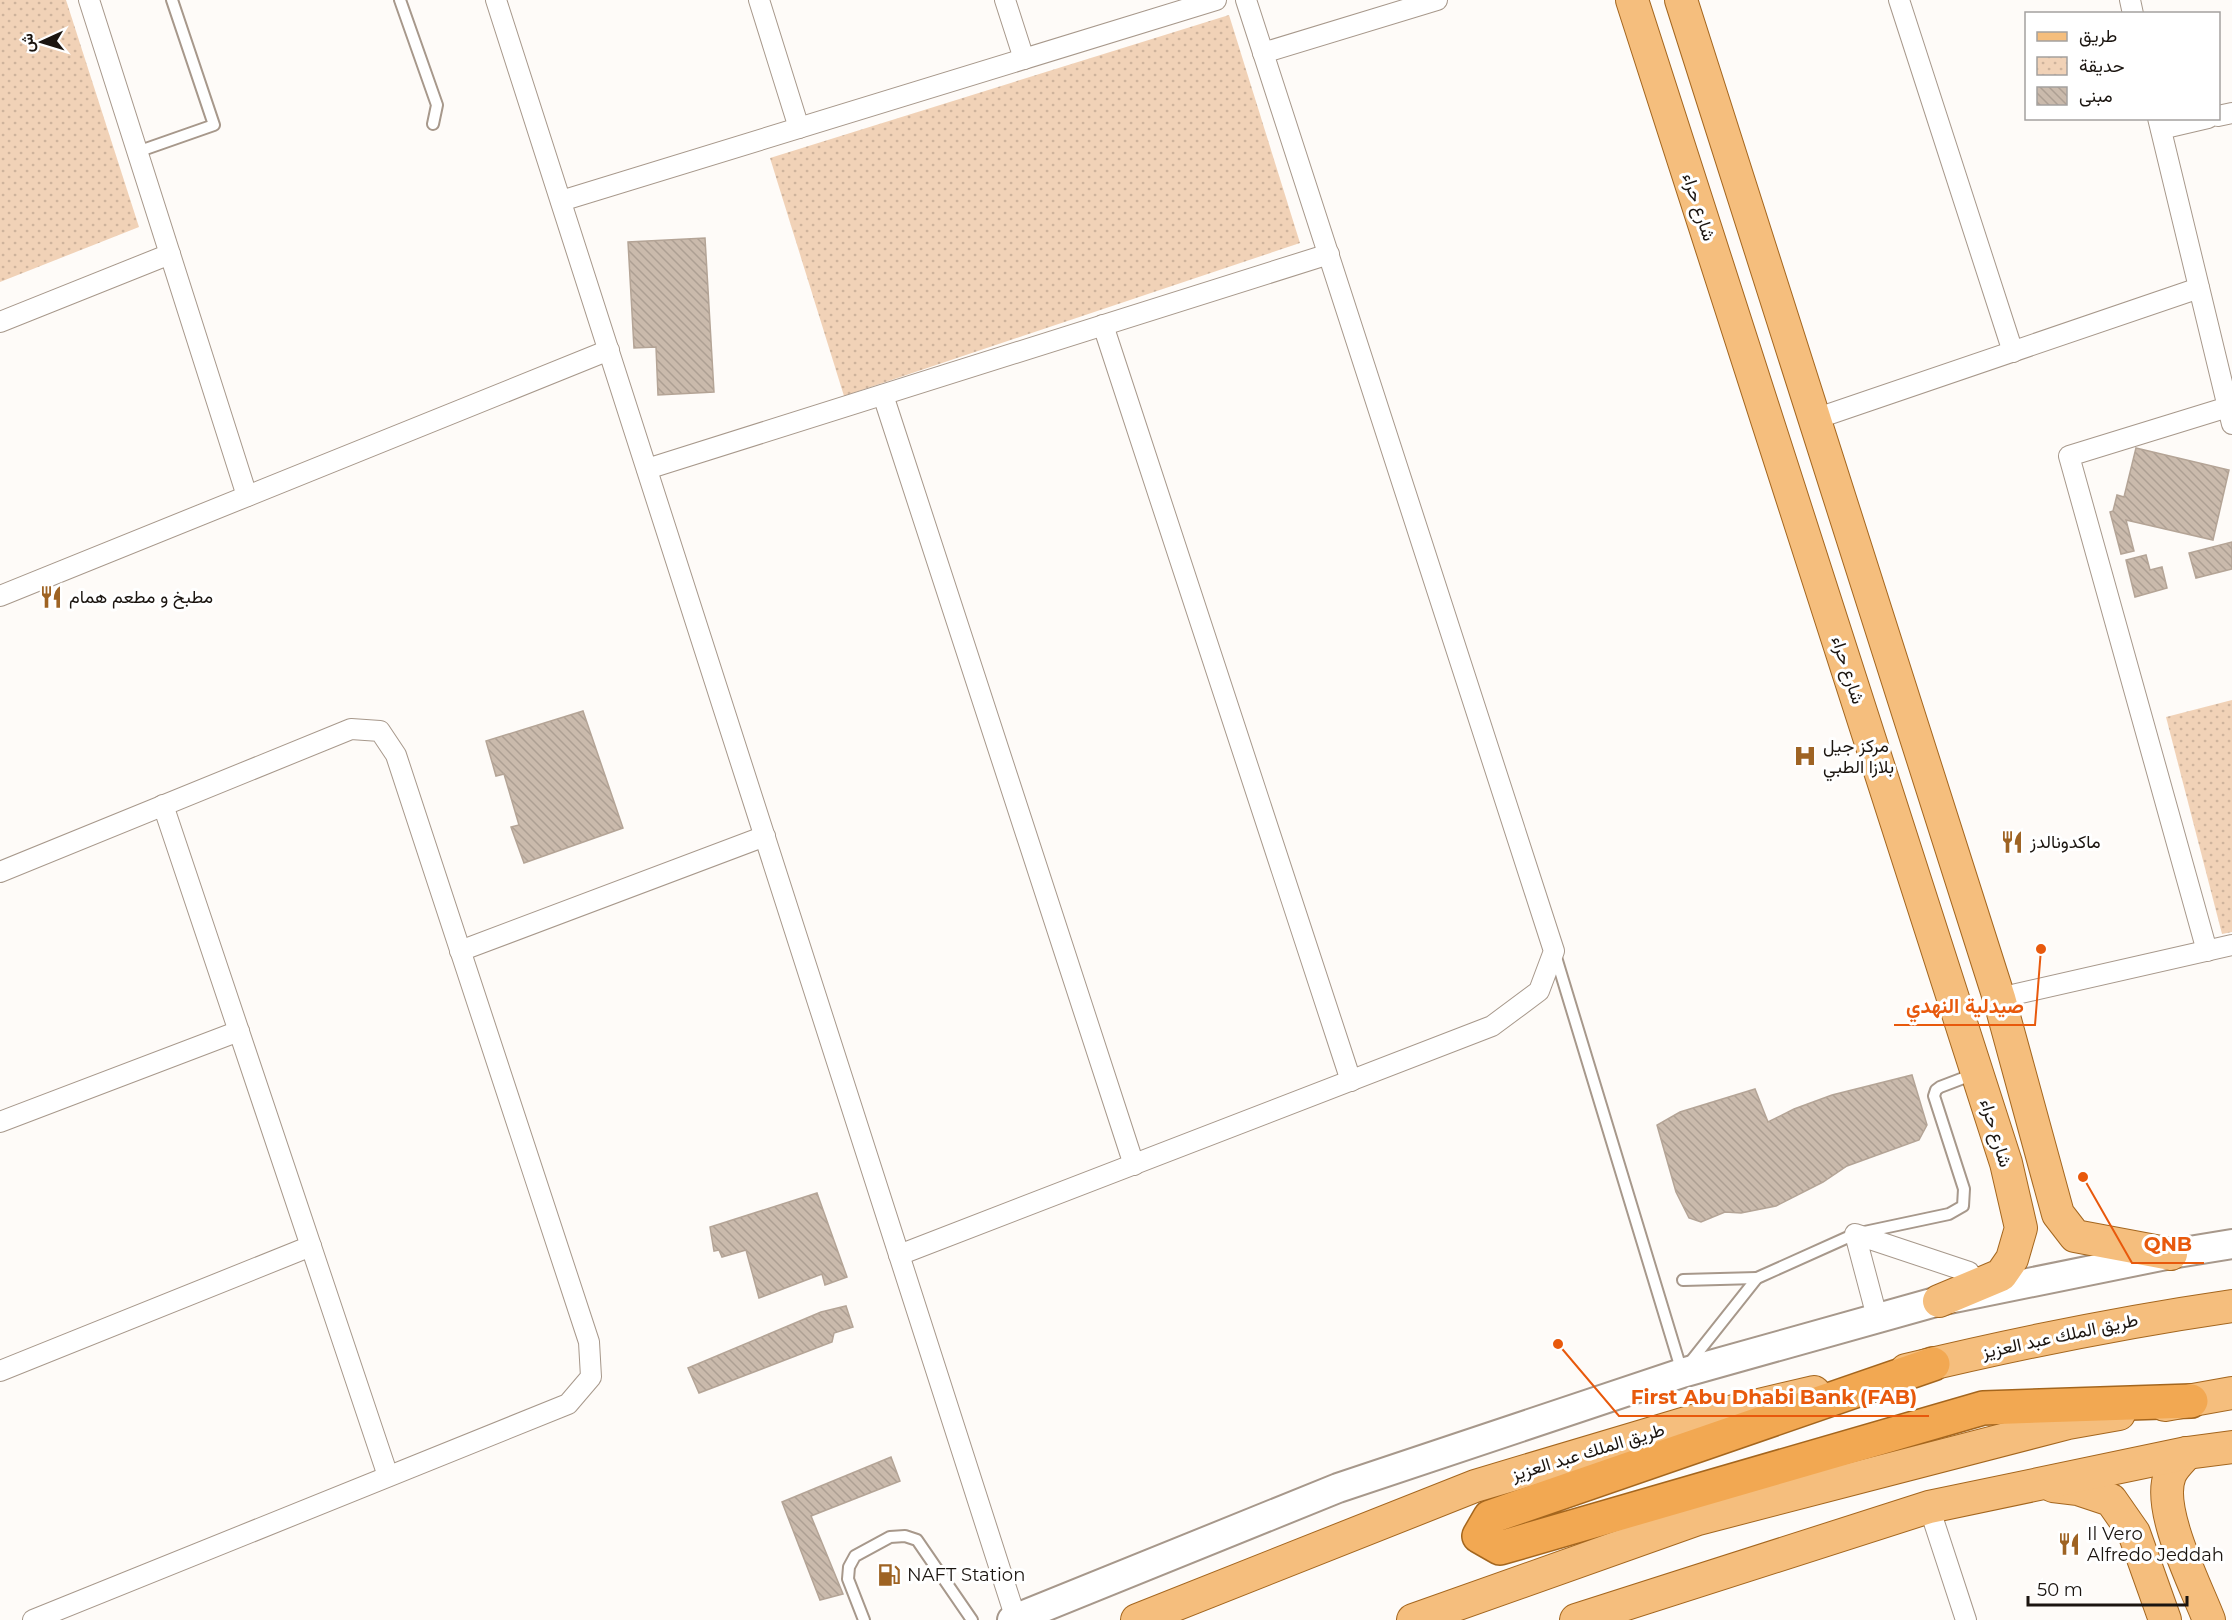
<svg xmlns="http://www.w3.org/2000/svg" width="2232" height="1620" font-family="Montserrat,Vazirmatn,sans-serif">
	<defs>
		<pattern id="park-dots" width="8" height="8" patternUnits="userSpaceOnUse" patternTransform="scale(1.5)"><rect width="8" height="8" fill="#f1d2b7"/><path d="M2 2h.1M6 6h.1" fill="none" stroke="#ceb39c" stroke-width="1.8" stroke-linecap="round"/></pattern>
		<pattern id="building-back-hatch" width="6" height="6" patternUnits="userSpaceOnUse" patternTransform="scale(1.5)"><rect width="6" height="6" fill="#cabaac"/><path d="M-1 5l2 2M0 0l6 6M5-1l2 2" fill="none" stroke="#ad9f93"/></pattern>
	</defs>
	<rect width="100%" height="100%" fill="#fefbf8"/>
	<g fill="url(#park-dots)">
		<path d="M0,0h66l73,227 -139,55z"/>
		<path d="M1229,15l71,228 -456,153 -74,-238z"/>
		<path d="M2232,700v232l-10,2 -56,-217z"/>
	</g>
	<g fill="url(#building-back-hatch)" stroke="#b4a496" stroke-width="1.5">
		<path d="M705,238l9,154 -56,3 -2,-48 -22,1 -6,-106z"/>
		<path d="M2136,448l93,22 -16,70 -87,-20 8,31 -13,3 -11,-42 3,-1 4,-16 7,2z"/>
		<path d="M2232,542v27l-36,9 -7,-25z"/>
		<path d="M2146,555l4,15 12,-3 5,21 -32,9 -9,-37z"/>
		<path d="M583,711l40,117 -99,35 -13,-36 8,-2 -15,-51 -8,2 -10,-35z"/>
		<path d="M1912,1075l15,50 -8,15 -72,26 -24,16 -47,24 -35,7 -16,-1 -24,10 -12,-4 -13,-26 -19,-67 23,-13 75,-23 13,33 26,-13 38,-14z"/>
		<path d="M817,1193l30,84 -22,8 -3,-11 -63,24 -13,-48 -24,7 -3,-7 -5,1 -4,-24z"/>
		<path d="M846,1306l7,21 -19,6 -2,9 -133,51 -11,-25 133,-56z"/>
		<path d="M891,1457l9,24 -89,35 32,78 -23,6 -38,-98z"/>
	</g>
	<g fill="none" stroke-linecap="round" stroke-linejoin="round">
		<g stroke="#a7988b" stroke-width="14">
			<g id="service">
				<path d="M400,0l37,105 -4,19"/>
				<path d="M137,152l77,-27 -42,-125"/>
				<path d="M1555,954l127,418"/>
				<path d="M1683,1280l74,-2"/>
				<path d="M1688,1365l69,-87 98,-44 94,-20 14,-8 1,-17 -30,-93 2,-6 4,-3 34,-13"/>
				<path d="M864,1620l-16,-41 1,-12 6,-11 35,-19 15,-1 12,4 55,80"/>
			</g>
		</g>
		<g stroke="#a7988b" stroke-width="22">
			<g id="minor">
				<path d="M89,0l158,496"/>
				<path d="M496,0l520,1619"/>
				<path d="M759,0l40,128"/>
				<path d="M1005,0l19,59"/>
				<path d="M1899,0l114,352"/>
				<path d="M2130,0l3,14"/>
				<path d="M1263,53l174,-53"/>
				<path d="M2218,116l14,-3"/>
				<path d="M2158,118l74,306"/>
				<path d="M2161,129l47,-11"/>
				<path d="M561,201l655,-201"/>
				<path d="M0,322l170,-68"/>
				<path d="M1103,325l248,756"/>
				<path d="M883,395l251,770"/>
				<path d="M1815,419l384,-131"/>
				<path d="M647,469l682,-215"/>
				<path d="M0,596l609,-246"/>
				<path d="M163,805l225,671"/>
				<path d="M0,872l351,-143 29,2 16,24 193,587 2,35 -23,27 -535,216"/>
				<path d="M460,951l305,-115"/>
				<path d="M2207,951l-138,-495 159,-49"/>
				<path d="M1999,998l233,-53"/>
				<path d="M0,1122l239,-91"/>
				<path d="M899,1255l593,-229 47,-35 15,-40 -308,-951"/>
				<path d="M1877,1317l-22,-83 114,38"/>
				<path d="M0,1371l311,-125"/>
				<path d="M1929,1507l37,113"/>
			</g>
		</g>
		<g stroke="#a7988b" stroke-width="32">
			<path id="secondary" d="M1012,1620l326,-132 344,-115 257,-72 232,-47 61,-10"/>
		</g>
		<g stroke="#a4661e" stroke-width="34">
			<g id="primary">
				<path d="M1632,0l374,1163 15,65 -9,31 -11,16 -62,26"/>
				<path d="M1681,0l318,998 59,216 17,22 96,18"/>
				<path d="M1906,1370c108,-26 216,-48 326,-64"/>
				<path d="M2165,1405l67,-12"/>
				<path d="M2187,1453c-5,6 -14,14 -17,22 -14,34 26,111 39,145"/>
				<path d="M2053,1486l25,3 33,11 23,33 31,87"/>
				<path d="M1137,1620l338,-134 221,-66 118,-28"/>
				<path d="M1413,1620l285,-101 370,-96 51,-9"/>
				<path d="M1576,1620l353,-113 258,-54 45,-6"/>
			</g>
		</g>
		<g stroke="#a4661e" stroke-width="36">
			<path id="trunk" d="M1933,1364l-443,153 -11,19 21,12 483,-140 208,-7"/>
		</g>
		<use href="#service" stroke="#fff" stroke-width="10"/>
		<use href="#minor" stroke="#fff" stroke-width="20"/>
		<use href="#secondary" stroke="#fff" stroke-width="28"/>
		<use href="#primary" stroke="#f5be7d" stroke-width="32"/>
		<use href="#trunk" stroke="#f2a852" stroke-width="33"/>
	</g>
	<defs>
		<g id="restaurant-bare" transform="scale(1.8)"><path d="M-5-6h1v4h1v-4h1v4h1v-4h1v5L-1.5 .5V6h-2V.5L-5-1ZM5-6V6H3V1.5H1.5Q1.5-4 5-6Z" fill="#9e6323" stroke="#fff" stroke-width="2.5" paint-order="stroke"/></g>
		<g id="hospital-bare" transform="scale(1.8)"><path d="M-5-5h3v3.5h4V-5h3V5h-3V1.5h-4V5h-3Z" fill="#9e6323" stroke="#fff" stroke-width="2.5" paint-order="stroke"/></g>
		<g id="fuel-bare" transform="scale(1.8)"><path d="M-5.5-6h7V0h2V4h1.3V-2.5L3-4.5l.8-.8L6-3V5H2.5V1h-1V6h-7ZM-4.2-4.7v3.2H.2V-4.7Z" fill="#9e6323" stroke="#fff" stroke-width="2.5" paint-order="stroke"/></g>
	</defs>
	<g fill-rule="evenodd">
		<use href="#restaurant-bare" x="51" y="597"/>
		<use href="#hospital-bare" x="1805" y="756"/>
		<use href="#restaurant-bare" x="2012" y="842"/>
		<use href="#restaurant-bare" x="2069" y="1544"/>
		<use href="#fuel-bare" x="889" y="1575"/>
	</g>
	<g text-anchor="middle" dominant-baseline="central" stroke-width="6" stroke-linejoin="round" paint-order="stroke">
		<g font-size="18" fill="#1b1510" stroke="#fff">
			<text transform="translate(1699 207) rotate(72)">شارع حراء</text>
			<text transform="translate(1848 670) rotate(72)">شارع حراء</text>
			<text transform="translate(1996 1133) rotate(73)">شارع حراء</text>
			<text transform="translate(2060 1336) rotate(-12)">طريق الملك عبد العزيز</text>
			<text transform="translate(1588 1452) rotate(-17)">طريق الملك عبد العزيز</text>
		</g>
		<g font-size="18" fill="#1b1510" stroke="#fff" text-anchor="start">
			<text x="69" y="597">مطبخ و مطعم همام</text>
			<text x="1823" y="746">مركز جيل<tspan x="1823" dy="21">بلازا الطبي</tspan></text>
			<text x="2030" y="842">ماكدونالدز</text>
			<text x="2087" y="1534">Il Vero<tspan x="2087" dy="21">Alfredo Jeddah</tspan></text>
			<text x="907" y="1575">NAFT Station</text>
		</g>
	</g>
	<path fill="none" stroke="#e8590c" stroke-width="2" d="M2041 949L2035 1025H1894M2083 1177L2132 1263H2204M1558 1344L1619 1416H1929"/>
	<g fill="#e8590c" stroke="#fff" stroke-width="2">
		<circle cx="2041" cy="949" r="6"/>
		<circle cx="2083" cy="1177" r="6"/>
		<circle cx="1558" cy="1344" r="6"/>
	</g>
	<g font-size="20" text-anchor="middle" font-weight="bold" fill="#e8590c" stroke="#fff" stroke-width="6" stroke-linejoin="round" paint-order="stroke">
		<text x="1965" y="1013">صيدلية النهدي</text>
		<text x="2168" y="1251">QNB</text>
		<text x="1774" y="1404">First Abu Dhabi Bank (FAB)</text>
	</g>
	<rect x="2025" y="12" width="195" height="108" fill="#ffffff" stroke="#a4a19f" stroke-width="1.5"/>
	<rect x="2037" y="32" width="30" height="9" fill="#f5be7d" stroke="#a4a19f" stroke-width="1.5"/>
	<text x="2079" y="42" font-size="18" fill="#1b1510">طريق</text>
	<rect x="2037" y="57" width="30" height="18" fill="url(#park-dots)" stroke="#a4a19f" stroke-width="1.5"/>
	<text x="2079" y="72" font-size="18" fill="#1b1510">حديقة</text>
	<rect x="2037" y="87" width="30" height="18" fill="url(#building-back-hatch)" stroke="#a4a19f" stroke-width="1.5"/>
	<text x="2079" y="102" font-size="18" fill="#1b1510">مبنى</text>
	<g transform="translate(42 42) rotate(266)" stroke="#ffffff" stroke-width="4.5" paint-order="stroke">
	<path d="M0-4.5L10 22L0 15L-10 22Z" fill="#1b1510"/>
	<text y="-9" font-size="16" font-weight="bold" text-anchor="middle" fill="#1b1510">ش</text>
	</g>
	<path d="M2028 1596v9h159v-9" fill="none" stroke="#1b1510" stroke-width="3"/>
	<text x="2037" y="1596" font-size="18" fill="#1b1510" stroke="#ffffff" stroke-width="4.5" paint-order="stroke">50 m</text>
</svg>
